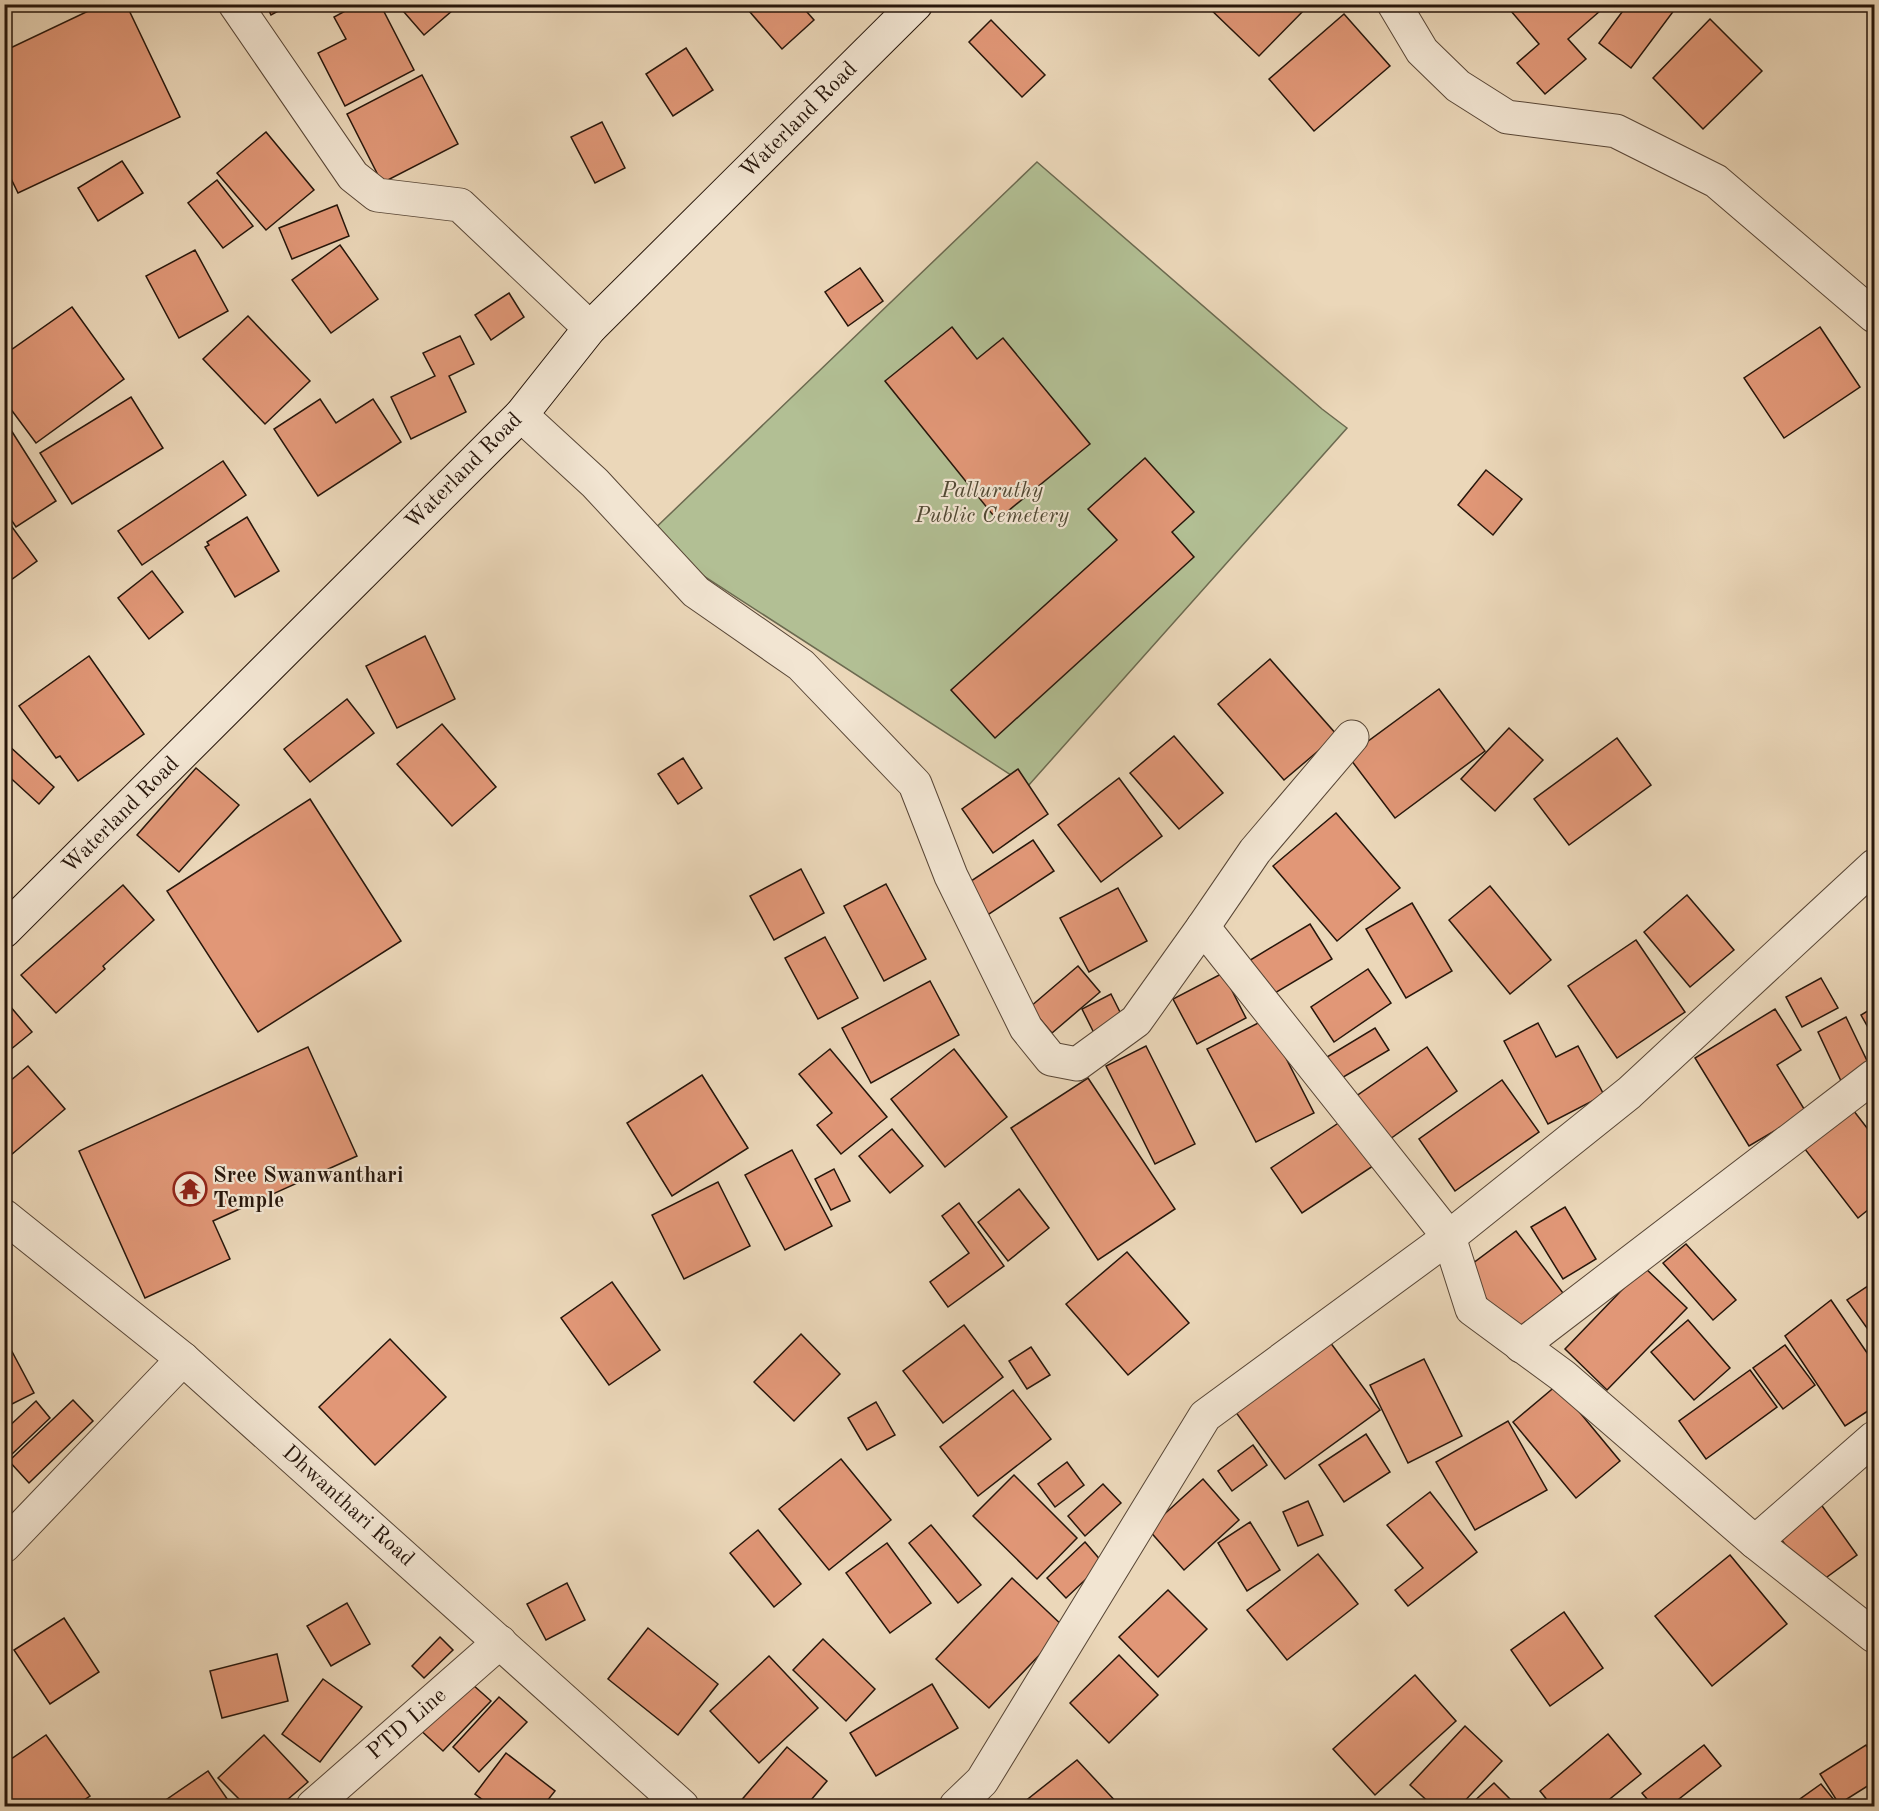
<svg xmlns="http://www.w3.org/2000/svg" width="1879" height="1811" font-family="'Old Standard TT',serif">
	<rect width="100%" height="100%" fill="#ebd7b9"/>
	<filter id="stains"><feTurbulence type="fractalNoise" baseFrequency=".00333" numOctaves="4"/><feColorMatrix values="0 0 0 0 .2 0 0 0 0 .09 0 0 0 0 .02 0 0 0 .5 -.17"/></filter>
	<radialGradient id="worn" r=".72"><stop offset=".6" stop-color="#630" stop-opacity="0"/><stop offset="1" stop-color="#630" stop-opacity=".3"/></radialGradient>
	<path fill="#b2bf94" stroke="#6c6a50" stroke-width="1.5" d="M1037,162l285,247 25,19 -319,358 -383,-248z"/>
	<g fill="#e19777" stroke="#27160b" stroke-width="1.5">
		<path d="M103,4h23l54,113 -162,76 -14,-29v-113z"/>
		<path d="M266,4h25l-20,11z"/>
		<path d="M358,4h22l34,66 -69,36 -27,-53 28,-14 -12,-22z"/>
		<path d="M397,4h63l-36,31z"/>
		<path d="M743,4h57l14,16 -32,29z"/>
		<path d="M1205,4h105l-51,52z"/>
		<path d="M1505,4h89l6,7 -32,28 18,20 -41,35 -28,-31 22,-19z"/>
		<path d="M1628,4l50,1 -47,63 -32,-25z"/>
		<path d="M1344,14l46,52 -76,65 -45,-52z"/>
		<path d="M1710,19l52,52 -59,58 -50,-51z"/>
		<path d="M991,20l54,55 -23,22 -53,-55z"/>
		<path d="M686,48l27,42 -40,26 -27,-42z"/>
		<path d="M422,75l36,69 -76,39 -35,-69z"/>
		<path d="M602,122l23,46 -30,15 -24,-46z"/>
		<path d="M266,132l48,58 -48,40 -49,-57z"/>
		<path d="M122,161l21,32 -45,28 -20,-33z"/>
		<path d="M217,180l36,46 -30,22 -35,-45z"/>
		<path d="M337,205l12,31 -57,23 -13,-31z"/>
		<path d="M340,245l38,54 -47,34 -39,-53z"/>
		<path d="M195,250l33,61 -49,27 -33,-62z"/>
		<path d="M860,268l23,33 -35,25 -23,-34z"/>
		<path d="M509,293l15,24 -33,23 -16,-25z"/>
		<path d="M72,307l52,72 -88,64 -32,-43v-45z"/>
		<path d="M248,316l62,65 -45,43 -62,-65z"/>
		<path d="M952,327l25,32 26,-21 87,106 -93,76 -112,-139z"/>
		<path d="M1820,327l40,60 -76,51 -40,-60z"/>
		<path d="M460,336l14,28 -25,12 17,36 -55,27 -20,-42 44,-21 -12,-23z"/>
		<path d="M131,397l32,51 -91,56 -32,-51z"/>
		<path d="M320,399l16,24 37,-24 28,43 -83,54 -44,-67z"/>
		<path d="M4,419l52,82 -40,26 -12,-18z"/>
		<path d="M1145,458l49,54 -22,20 22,25 -199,181 -44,-48 166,-150 -29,-31z"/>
		<path d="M223,461l23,34 -104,70 -24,-34z"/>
		<path d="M1486,470l36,29 -29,36 -35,-30z"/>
		<path d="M4,516l33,45 -33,24z"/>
		<path d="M247,517l32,54 -44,26 -30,-50 4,-2 -2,-3z"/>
		<path d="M152,571l31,41 -34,27 -31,-41z"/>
		<path d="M425,636l30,63 -58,29 -31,-62z"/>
		<path d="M89,656l55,78 -66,47 -18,-25 -4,2 -37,-52z"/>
		<path d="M1270,659l67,76 -53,45 -66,-76z"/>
		<path d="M1439,689l46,62 -90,67 -47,-62z"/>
		<path d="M347,699l27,34 -64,49 -26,-33z"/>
		<path d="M442,724l54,63 -44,39 -55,-62z"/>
		<path d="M1509,728l34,32 -48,51 -34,-32z"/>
		<path d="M1174,736l49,57 -44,36 -49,-56z"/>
		<path d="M1617,738l34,47 -82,60 -35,-46z"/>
		<path d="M7,744l47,43 -15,17 -35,-32v-26z"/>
		<path d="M683,758l19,30 -24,16 -20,-30z"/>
		<path d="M196,768l43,37 -60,67 -42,-37z"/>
		<path d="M1018,769l30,45 -55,39 -31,-44z"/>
		<path d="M1119,778l43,58 -61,46 -43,-57z"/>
		<path d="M310,799l91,142 -143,91 -91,-141z"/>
		<path d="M1336,813l64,75 -63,53 -64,-75z"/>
		<path d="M1033,840l21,31 -74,49 -21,-31z"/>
		<path d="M801,869l23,44 -50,27 -24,-44z"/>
		<path d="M886,884l40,75 -42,22 -40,-75z"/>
		<path d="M123,885l31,35 -51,46 2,3 -49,44 -35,-38z"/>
		<path d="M1490,886l61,74 -41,34 -61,-74z"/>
		<path d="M1118,888l29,53 -58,31 -29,-54z"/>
		<path d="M1687,895l47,55 -44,37 -46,-55z"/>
		<path d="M1412,903l40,68 -46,27 -40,-69z"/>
		<path d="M1310,924l22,35 -64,38 -21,-35z"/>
		<path d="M825,937l33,61 -40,21 -33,-61z"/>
		<path d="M1636,940l49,72 -68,46 -49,-72z"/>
		<path d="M1078,966l22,26 -48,41 -22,-26z"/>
		<path d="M1368,969l23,34 -57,39 -23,-35z"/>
		<path d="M1223,973l23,45 -49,26 -24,-45z"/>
		<path d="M1821,978l17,30 -36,19 -16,-30z"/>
		<path d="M930,981l29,54 -88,48 -29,-55z"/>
		<path d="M1111,994l15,30 -29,15 -15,-30z"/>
		<path d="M4,999l28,33 -28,23z"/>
		<path d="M1874,1007v31l-13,-23z"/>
		<path d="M1775,1009l26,41 -24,15 29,47 -57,34 -54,-88z"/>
		<path d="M1846,1017l25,52 -29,14 -24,-51z"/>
		<path d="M1266,1019l48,94 -58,29 -49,-93z"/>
		<path d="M1538,1023l18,34 22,-11 26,49 -56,29 -44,-83z"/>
		<path d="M1375,1028l14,22 -54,32 -13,-22z"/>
		<path d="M1146,1046l49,98 -40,20 -49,-98z"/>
		<path d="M308,1047l49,109 -144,65 17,38 -85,39 -66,-147z"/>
		<path d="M1427,1047l30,44 -74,53 -31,-45z"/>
		<path d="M830,1049l57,68 -46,37 -24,-29 15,-12 -33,-39z"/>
		<path d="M954,1049l53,68 -62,50 -54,-68z"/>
		<path d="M28,1066l37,43 -61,52v-75z"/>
		<path d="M702,1075l46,73 -76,48 -45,-73z"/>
		<path d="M1088,1078l87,131 -77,51 -87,-132z"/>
		<path d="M1502,1080l37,52 -84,59 -36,-52z"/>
		<path d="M1850,1106l24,31v68l-16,13 -57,-74z"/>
		<path d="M1343,1120l30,46 -71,47 -31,-45z"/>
		<path d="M892,1129l31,37 -33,27 -31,-37z"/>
		<path d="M792,1150l40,76 -47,24 -40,-75z"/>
		<path d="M834,1169l16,32 -19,9 -16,-31z"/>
		<path d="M718,1182l32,64 -66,33 -32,-64z"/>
		<path d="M1019,1189l30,39 -41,33 -30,-39z"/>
		<path d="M959,1203l45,63 -56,41 -18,-25 39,-29 -27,-37z"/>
		<path d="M1565,1207l31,52 -33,20 -32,-52z"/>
		<path d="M1516,1231l47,62 -51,39 -48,-62z"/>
		<path d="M1686,1244l50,56 -23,20 -50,-57z"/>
		<path d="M1127,1252l62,71 -61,52 -62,-71z"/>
		<path d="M1644,1267l43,41 -80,82 -42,-41z"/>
		<path d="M612,1282l48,68 -51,35 -48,-67z"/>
		<path d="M1874,1282v56l-27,-38z"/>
		<path d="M1831,1300l43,63v44l-29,19 -60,-90z"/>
		<path d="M1688,1320l42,48 -36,32 -43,-48z"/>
		<path d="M964,1325l39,52 -60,46 -40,-52z"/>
		<path d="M801,1334l39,40 -46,47 -40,-39z"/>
		<path d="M1327,1338l53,72 -95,69 -53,-72z"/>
		<path d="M390,1339l56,58 -71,68 -56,-58z"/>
		<path d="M8,1344l26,49 -30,15v-62z"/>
		<path d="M1785,1345l30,40 -32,24 -30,-41z"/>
		<path d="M1031,1347l19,28 -23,14 -18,-28z"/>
		<path d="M1424,1359l38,77 -54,27 -38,-78z"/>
		<path d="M1750,1370l27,37 -71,52 -27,-38z"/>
		<path d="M1557,1385l63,76 -44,37 -63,-76z"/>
		<path d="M1013,1390l38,49 -73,57 -38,-49z"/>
		<path d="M73,1400l20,21 -64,62 -20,-22z"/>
		<path d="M36,1401l14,17 -40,38 -6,-6v-19z"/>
		<path d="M876,1402l19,33 -28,15 -19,-32z"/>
		<path d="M1508,1421l39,69 -72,40 -39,-68z"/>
		<path d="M1366,1434l24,38 -46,30 -25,-37z"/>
		<path d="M1253,1445l14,20 -35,26 -14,-20z"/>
		<path d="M841,1459l50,61 -62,50 -50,-61z"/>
		<path d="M1067,1462l17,23 -29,22 -17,-23z"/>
		<path d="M1014,1475l63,63 -40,41 -64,-63z"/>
		<path d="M1203,1479l36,41 -55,50 -36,-41z"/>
		<path d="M1103,1484l18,19 -36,33 -17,-20z"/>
		<path d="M1430,1492l47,60 -69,54 -13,-16 28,-22 -36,-43z"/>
		<path d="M1308,1501l15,34 -25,11 -15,-34z"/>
		<path d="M1820,1503l37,52 -41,30 -39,-51z"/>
		<path d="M1250,1522l30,48 -33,21 -29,-48z"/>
		<path d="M931,1525l50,60 -23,18 -49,-60z"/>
		<path d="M758,1530l43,54 -27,23 -44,-54z"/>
		<path d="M1085,1542l18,21 -37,35 -19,-20z"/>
		<path d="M887,1543l44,60 -41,30 -44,-60z"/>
		<path d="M1318,1554l40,50 -71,56 -40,-50z"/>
		<path d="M1730,1555l57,69 -75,62 -57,-70z"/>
		<path d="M1012,1578l53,50 -76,80 -53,-49z"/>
		<path d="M567,1583l18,37 -39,20 -19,-36z"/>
		<path d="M1168,1590l39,39 -49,48 -39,-40z"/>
		<path d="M347,1603l23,41 -39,22 -24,-40z"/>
		<path d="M1564,1612l39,56 -53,38 -39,-56z"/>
		<path d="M64,1618l35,54 -49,32 -36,-54z"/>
		<path d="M648,1628l70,56 -40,51 -70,-56z"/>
		<path d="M440,1637l13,13 -29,28 -12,-12z"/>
		<path d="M823,1639l52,50 -29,32 -53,-51z"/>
		<path d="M277,1654l11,47 -66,17 -12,-47z"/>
		<path d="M1119,1655l39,40 -49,48 -39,-40z"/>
		<path d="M769,1656l49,52 -59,55 -49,-52z"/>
		<path d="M1415,1675l41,46 -81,74 -42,-46z"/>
		<path d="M463,1676l28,25 -48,50 -27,-25z"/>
		<path d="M323,1679l39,28 -42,55 -38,-28z"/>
		<path d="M932,1684l26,44 -82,48 -26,-43z"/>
		<path d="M499,1697l28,25 -48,50 -26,-25z"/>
		<path d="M1465,1726l37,35 -42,45h-27l-23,-21z"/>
		<path d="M1608,1734l33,40 -40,32h-49l-12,-15z"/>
		<path d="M46,1735l44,61 -15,10h-71v-42z"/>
		<path d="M264,1735l44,47 -28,24h-34l-28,-28z"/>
		<path d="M1704,1745l17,21 -51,40h-17l-11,-13z"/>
		<path d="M1866,1745l8,13v24l-35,22 -19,-30z"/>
		<path d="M787,1747l40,34 -21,25h-63l-4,-3z"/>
		<path d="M506,1753l49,38 -12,15h-52l-16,-12z"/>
		<path d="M1077,1760l43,46h-101z"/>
		<path d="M208,1771l24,35h-75z"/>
		<path d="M1494,1783l23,23h-48z"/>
		<path d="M1821,1784l18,22h-33l-6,-7z"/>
	</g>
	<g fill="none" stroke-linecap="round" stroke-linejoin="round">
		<g stroke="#584636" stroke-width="35">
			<g id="minor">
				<path d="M235,4l118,172 24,19 83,10 130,123"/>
				<path d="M1394,4l28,47 36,35 49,31 109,14 100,50 158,135"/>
				<path d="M521,415l74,68 101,109 105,73 114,119 36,92 75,152 25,31 26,5 59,-43 67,-94 246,310 23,72 91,67 192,166 119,94"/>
				<path d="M1203,927l52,-76 97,-114"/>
				<path d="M1521,1346l353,-270"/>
				<path d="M1755,1542l119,-104"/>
				<path d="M4,1546l179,-187"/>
				<path d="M313,1806l187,-164"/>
				<path d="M956,1806l26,-25 223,-365 244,-179 180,-144 245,-227"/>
			</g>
		</g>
		<g stroke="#584636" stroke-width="35">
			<path id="tertiary" d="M4,1216l179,143 499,447"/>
		</g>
		<g stroke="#27160b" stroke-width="35">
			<path id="secondary" d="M4,931l517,-516 69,-87 326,-324"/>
		</g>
		<use href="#minor" stroke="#f2e5d2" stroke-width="33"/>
		<use href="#tertiary" stroke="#f2e5d2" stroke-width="33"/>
		<use href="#secondary" stroke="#f2e5d2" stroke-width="33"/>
	</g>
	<defs>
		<g id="temple-ring" transform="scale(1.725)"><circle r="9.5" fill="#f2e5d2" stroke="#8f2418" stroke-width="1.5"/><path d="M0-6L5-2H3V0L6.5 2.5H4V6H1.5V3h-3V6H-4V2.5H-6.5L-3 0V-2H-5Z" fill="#8f2418"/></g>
	</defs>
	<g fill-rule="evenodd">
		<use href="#temple-ring" x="190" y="1189"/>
	</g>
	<g text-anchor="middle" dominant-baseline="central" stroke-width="4.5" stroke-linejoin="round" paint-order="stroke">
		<g font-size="22" fill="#27160b" stroke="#f2e5d2">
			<text transform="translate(799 120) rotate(-45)">Waterland Road</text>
			<text transform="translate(464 471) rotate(-45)">Waterland Road</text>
			<text transform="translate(121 815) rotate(-45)">Waterland Road</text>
			<text transform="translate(348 1506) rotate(42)">Dhwanthari Road</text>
			<text transform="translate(407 1724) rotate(-41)">PTD Line</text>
		</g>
		<g font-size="22" font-style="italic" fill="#514934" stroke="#f2e5d2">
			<text x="992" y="491">Palluruthy<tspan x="992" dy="25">Public Cemetery</tspan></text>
		</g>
		<g font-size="22" font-weight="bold" fill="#27160b" stroke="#f2e5d2" text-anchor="start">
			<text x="213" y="1176">Sree Swanwanthari<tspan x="213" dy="25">Temple</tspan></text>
		</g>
	</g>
	<rect width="1879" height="1811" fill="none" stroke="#ebd7b9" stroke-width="24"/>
	<rect x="6" y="6" width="1867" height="1799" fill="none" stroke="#27160b" stroke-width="3"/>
	<rect x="12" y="12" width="1855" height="1787" fill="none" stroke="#27160b" stroke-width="1.5"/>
	<rect width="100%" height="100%" filter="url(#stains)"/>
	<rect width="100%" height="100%" fill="url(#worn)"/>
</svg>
